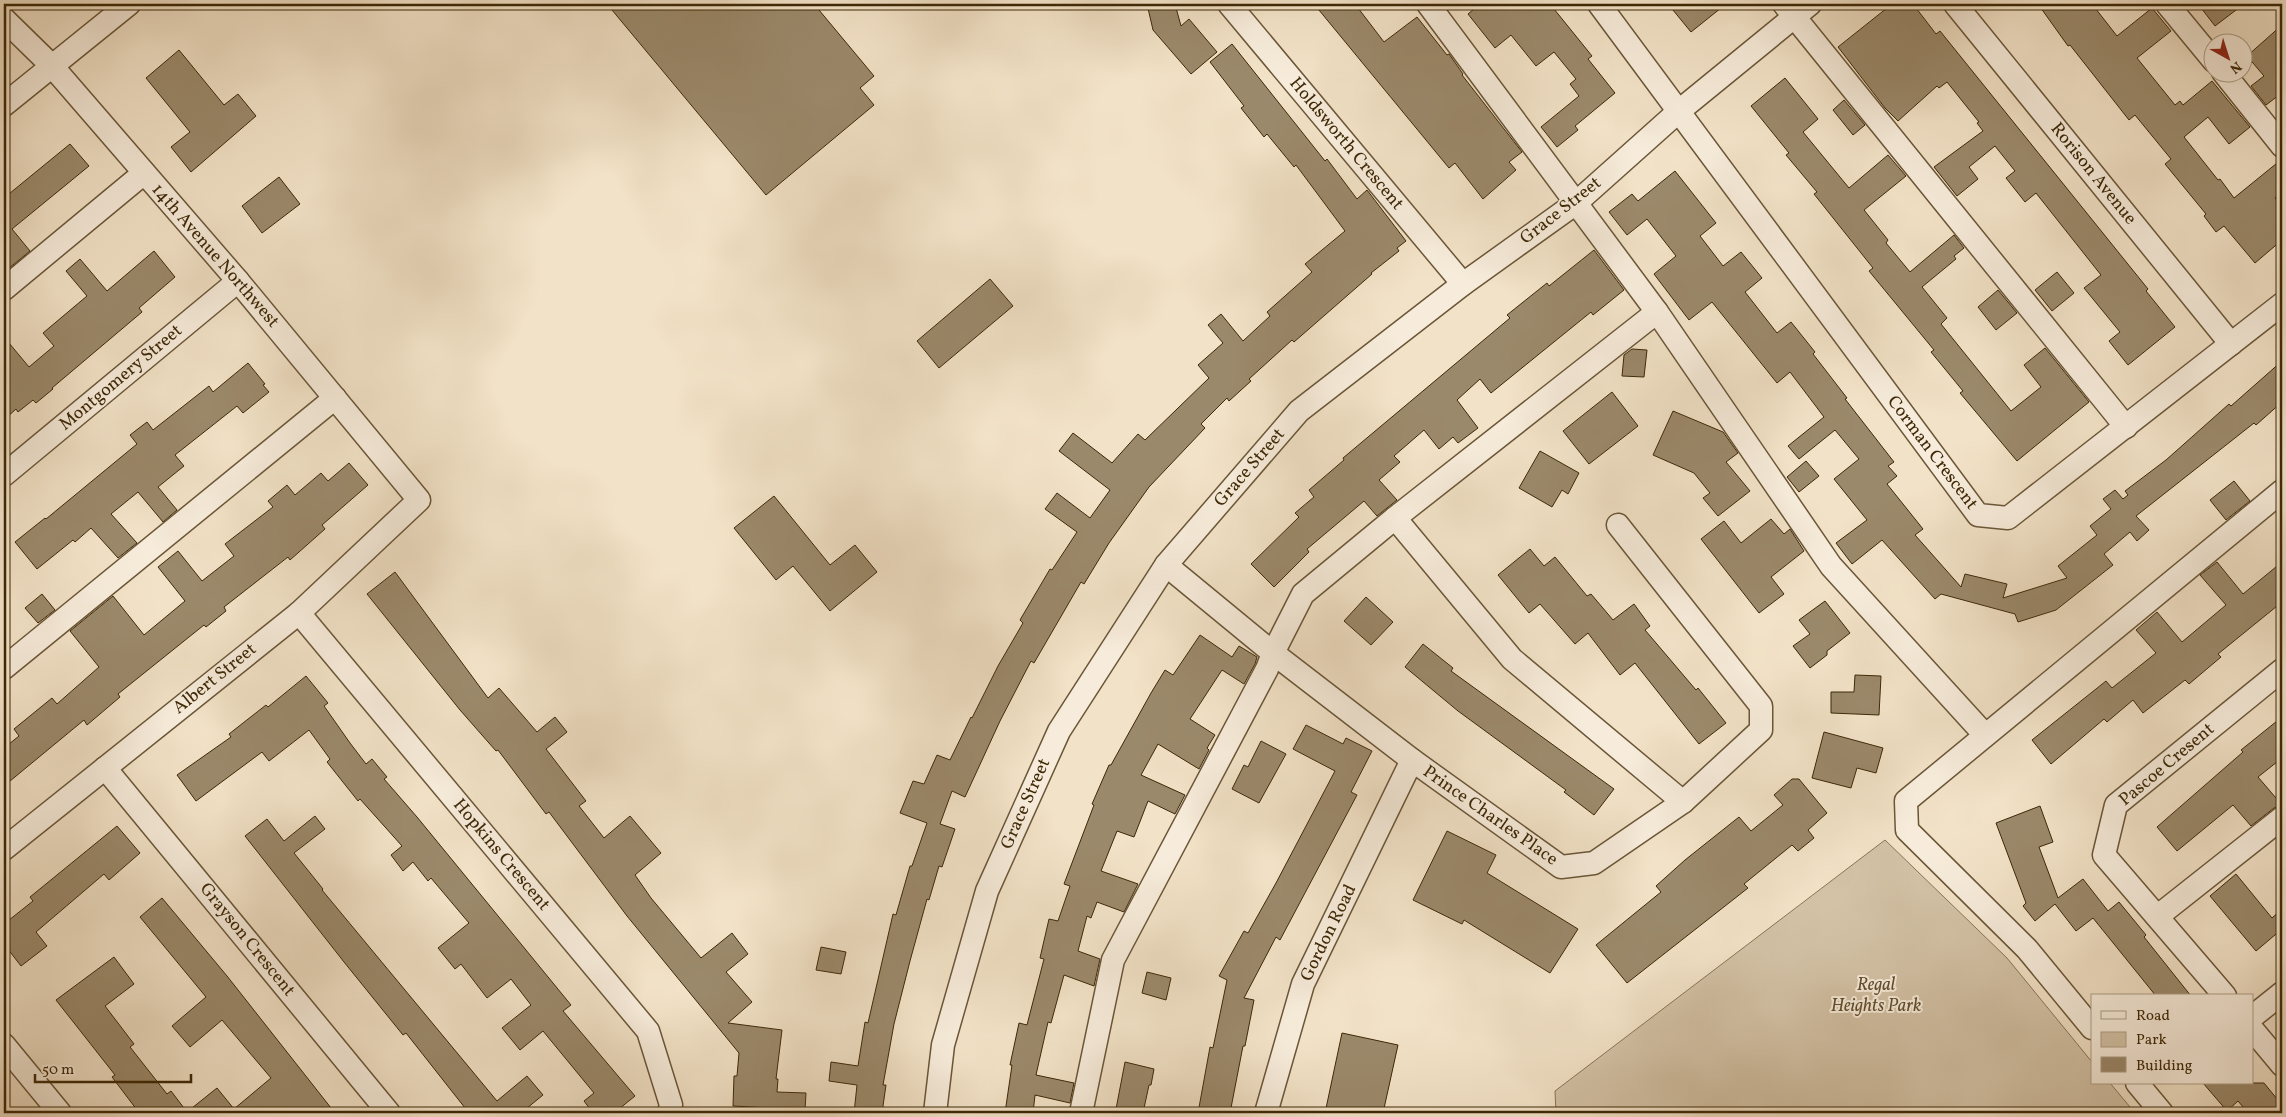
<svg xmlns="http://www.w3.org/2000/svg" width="2286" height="1117" font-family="Vollkorn,serif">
	<rect width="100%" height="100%" fill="#f2e2c7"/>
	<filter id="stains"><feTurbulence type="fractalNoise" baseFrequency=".004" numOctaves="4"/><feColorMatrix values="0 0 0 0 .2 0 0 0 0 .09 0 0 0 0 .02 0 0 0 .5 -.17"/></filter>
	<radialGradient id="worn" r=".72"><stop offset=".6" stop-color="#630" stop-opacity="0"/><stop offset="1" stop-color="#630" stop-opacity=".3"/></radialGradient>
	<path fill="#d3c2a6" stroke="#887556" d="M1885,840l122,118 85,104v21h18l25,30h-579l-1,-22z"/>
	<g fill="#9b896b" stroke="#3d2807">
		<path d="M607,4h207l60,72 -14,12 14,17 -108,90z"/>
		<path d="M1147,4h28l6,22 8,-7 28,33 -26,22 -38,-44z"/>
		<path d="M1314,4h41l29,38 33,-25 30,38 2,-1 14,20 -1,1 60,77 -13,10 7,8 -33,29 -28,-36 -6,5z"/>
		<path d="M1480,4h70l42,52 -4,3 27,34 -40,33 3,4 -21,17 -16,-20 38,-31 -9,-12 6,-5 -22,-27 -18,14 -25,-31 -16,13 -27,-34z"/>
		<path d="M1668,4h58l-35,28z"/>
		<path d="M1892,4h21l23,30 4,-3 208,258 -2,2 29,36 -47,38 -19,-24 11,-9 -36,-44 17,-13 -65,-82 -11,9 -19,-24 9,-7 -20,-25 -26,21 9,12 -21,17 -23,-29 49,-36 -6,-8 2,-1 -32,-40 -8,6 -2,-2 -39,35 -13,-13 -47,-61z"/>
		<path d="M2038,4h54l25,32 35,-28 19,23 -34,27 38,47 5,-4 3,4 29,-24 38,46 -21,17 -21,-27 -24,20 34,43 2,-1 14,19 48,-39v33l-7,6 7,8v34l-27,23 -31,-37 -8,6 -12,-16 2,-2 -41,-50 6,-5 -36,-44 -6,5 -59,-75 -2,1z"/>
		<path d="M2198,4h46l-29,22z"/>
		<path d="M2282,25v73l-3,-3 -13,10 -15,-19 13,-10 -17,-20z"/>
		<path d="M1232,44l93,117 2,-2 30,40 10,-9 39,51 -9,7 2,3 -28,22 1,1 -78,68 -2,-2 -43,39 2,2 -22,20 -2,-3 -26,26 4,4 -56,59 -40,56 -25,41 -3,-2 -47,81 -3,-2 -31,60 -35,76 -13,-6 -12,33 15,5 -13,38 -3,-1 -10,34 -2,-1 -17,62 -16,63 -11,61h3l-4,28h-28l3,-28 -28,-4 2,-19 27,4 7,-44 3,1 25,-109 3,1 14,-49h2l15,-43 -27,-10 13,-32 11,3 13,-29 13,5 21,-43 1,1 26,-52 25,-43 -3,-3 30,-51 2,1 25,-38 -32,-23 12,-16 33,25 20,-28 -51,-39 14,-18 39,30 26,-29 7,6 64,-62 -11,-13 25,-22 -15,-18 13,-11 22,27 27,-25 -3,-4 45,-40 -7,-8 40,-33 -49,-66 -2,2 -27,-33 -3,3 -23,-29 3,-2 -34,-44z"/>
		<path d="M179,50l45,55 14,-11 18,22 -65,56 -20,-25 19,-15 -44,-54z"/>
		<path d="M1785,78l33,41 -15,13 46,56 39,-33 18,21 -42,34 24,30 -2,3 24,29 44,-37 10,13 -10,8 2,3 -34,28 25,31 -6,6 70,87 30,-24 -17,-22 21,-17 44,54 -72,59 -57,-68 3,-2 -32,-39 3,-2 -65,-79 4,-3 -59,-74 3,-2 -31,-37 3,-2 -38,-47z"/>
		<path d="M1844,100l21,25 -12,10 -20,-25z"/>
		<path d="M70,144l19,22 -77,63 18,22 -22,18 -4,-5v-66z"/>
		<path d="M1675,171l41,52 -16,13 23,30 18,-14 21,26 -17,14 32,41 14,-11 24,30 -2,2 34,44 -2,1 49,63 -6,4 9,10 -10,8 36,45 -8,6 46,52 4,-13 42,10 -4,14 64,-20 -9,-12 39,-31 -7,-9 21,-17 -8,-10 12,-9 8,9 5,-4 -3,-4 41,-31 63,-56 2,2 51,-45v41l-26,23 -2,-2 -118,93 13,14 -12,11 -7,-9 -26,22 9,11 -57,45 -38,12 -3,-8 -74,-20 -6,5 -53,-59 -30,24 -16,-21 31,-23 -33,-41 25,-20 -24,-29 -36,29 -11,-13 36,-29 -34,-45 -13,11 -65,-81 -23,18 -35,-46 22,-18 -29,-37 -20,16 -18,-23 23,-18 6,7z"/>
		<path d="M279,177l21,27 -38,29 -20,-27z"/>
		<path d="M1594,250l30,40 -31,25 -2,-3 -100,81 -11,-14 -23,21 21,28 -20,15 -5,-6 -14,12 -15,-19 -30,26 6,6 -21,18 18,20 -20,16 -13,-15 -57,48 2,3 -35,35 -23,-23 48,-47 -4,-4 19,-16 -5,-7 35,-30 -1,-2 167,-140 -3,-3 40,-32 2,3z"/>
		<path d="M154,251l21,26 -36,31 3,4 -90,76 1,1 -17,14 -3,-3 -15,12 -2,-3 -12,11v-83l25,30 25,-21 -11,-13 44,-37 -21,-25 14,-12 27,32z"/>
		<path d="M2057,272l17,21 -22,18 -17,-21z"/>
		<path d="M990,279l23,27 -74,62 -22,-27z"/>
		<path d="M1998,290l19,23 -21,17 -18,-23z"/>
		<path d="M1632,349l15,1 -3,27 -22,-1 2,-21z"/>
		<path d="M248,363l17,21 -2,1 6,7 -26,21 -6,-7 -62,49 9,11 -26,21 19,23 -14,12 -25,-30 -27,22 26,29 -19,15 -27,-30 -16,14 -2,-2 -36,29 -22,-27 30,-24 1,1 91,-75 -7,-9 17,-13 6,8 56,-44 4,6z"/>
		<path d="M1612,392l26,34 -49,38 -26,-33z"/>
		<path d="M1673,411l50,21 15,21 -12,9 24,29 -32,25 -15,-18 7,-5 -16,-20 -41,-18z"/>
		<path d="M1540,451l39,22 -11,21 -6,-4 -10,17 -33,-19z"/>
		<path d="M1806,461l13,15 -20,16 -12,-15z"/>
		<path d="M349,463l19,22 -46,40 3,4 -35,31 -2,-3 -64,50 2,4 -20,16 -2,-2 -86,69 2,3 -33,28 -3,-5 -80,66v-38l15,-12 -5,-7 38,-31 5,6 42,-37 -29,-36 43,-35 31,39 41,-34 -27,-34 20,-16 24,30 32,-25 -9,-12 48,-37 -5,-6 19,-16 8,10 26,-22 7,8z"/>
		<path d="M2234,481l16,20 -24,19 -16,-20z"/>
		<path d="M774,496l56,69 25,-20 22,27 -47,39 -37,-45 -17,14 -42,-52z"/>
		<path d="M1771,519l13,15 6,-5 14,22 -33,26 13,17 -25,19 -58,-74 23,-18 17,22z"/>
		<path d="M1530,549l14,17 11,-9 32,39 4,-2 22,26 21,-16 16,22 -5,4 51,60 2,-2 28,35 -27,21 -64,-81 -15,12 -32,-42 -13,11 -35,-40 -11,9 -31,-38z"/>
		<path d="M2217,562l26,32 39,-32v40l-64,52 3,3 -32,27 -4,-4 -42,33 -10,-13 -26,22 -3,-3 -53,45 -19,-24 74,-59 6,7 44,-35 -20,-23 21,-18 25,30 44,-37 -26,-30z"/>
		<path d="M395,572l93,126 11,-10 38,44 18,-15 12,15 -21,17 40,52 -7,5 25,32 26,-22 31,37 -26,22 16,23 50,60 31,-25 16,21 -22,18 26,30 -24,21 54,7 -6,49h2l-1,13 29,1 -1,17 -72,-4 1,-30h3l2,-23 -112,-137 -78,-104 -3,2 -48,-64 -2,1 -36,-41 -93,-116z"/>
		<path d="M42,594l13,16 -17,13 -13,-15z"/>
		<path d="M1366,597l27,25 -22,23 -27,-24z"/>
		<path d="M1825,601l25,32 -23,18v4l-17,13 -17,-22 17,-12 -11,-14z"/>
		<path d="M1200,635l32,22 7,-11 18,11 -2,7 -11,20 -22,-14 -32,49 25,16 -8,13 2,2 -10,19 -41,-25 -17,31 44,20 -10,19 -27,-13 -14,36 -17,-6 -16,40 37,13 -14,28 -27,-10 -6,16 -4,-2 -9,35 22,8 -6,27 -30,-11 -13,48 -3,-1 -12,53 38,8 -4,20 -35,-8 -2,18h-28l7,-48h-2l9,-42 8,2 17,-66 -4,-1 9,-39 9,2 12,-35 -6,-2 30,-79 -2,-1 17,-39h2l40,-72 14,-23 8,5z"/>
		<path d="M1423,644l30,24 -2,3 163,118 -20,26 -30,-23 2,-2 -108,-79 -53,-44z"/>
		<path d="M1855,675l26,1 -2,39 -48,-2v-21h23z"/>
		<path d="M306,676l22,27 -4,3 26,37 16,21 6,-5 15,18 -3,2 33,38 154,188 -8,6 72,85 -21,17h-21l-9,-12 10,-8 -51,-62 -23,19 -18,-22 29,-23 -20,-26 -24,19 -26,-34 -6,5 -17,-21 31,-25 -38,-45 -3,3 -15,-19 -10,9 -12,-16 11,-9 -42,-47 -2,2 -31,-39 3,-3 -21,-29 -40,31 -7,-9 -66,49 -19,-26 54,-38 -2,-3 37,-29 2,2z"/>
		<path d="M2282,717v41l-24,19 24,28 -8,3 -23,18 -18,-21 -56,46 -20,-24 86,-75 -2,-2z"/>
		<path d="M1306,725l37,19 3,-6 26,13 -21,41 6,3 -77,145 -4,-3 -32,61 10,2 -9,46h-2l-13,67h-32l12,-66 3,1 14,-68 -8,-4 25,-45 4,2 28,-50 59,-112 -42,-22z"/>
		<path d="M1824,732l59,16 -7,25 -19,-5 -6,20 -39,-10z"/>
		<path d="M1261,741l25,13 -27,49 -27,-14 12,-24 4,2z"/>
		<path d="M1792,779h7l28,34 -19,17 6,8 -16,13 -6,-6 -48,39 4,4 -121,95 -31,-38 65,-53 -5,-6 29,-26 54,-43 12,14 32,-26 -9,-10z"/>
		<path d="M2040,806l13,36 -14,5 19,51 25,-19 25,32 11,-9 27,33 -2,2 47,59h-35l-63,-78 -17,13 -21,-27 -20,17 -12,-15 3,-3 -30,-80z"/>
		<path d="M315,816l10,13 -31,24 29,36 -1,1 175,211 30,-25 16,19 -22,18h-52l-63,-80 -3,2 -59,-73 -99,-126 22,-17 17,22z"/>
		<path d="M117,826l23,27 -31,27 -5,-6 -68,58 11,14 -26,20 -17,-22v-20l29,-23 -3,-4z"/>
		<path d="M1447,831l49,24 -9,18 91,56 -28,44 -86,-53 -2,4 -49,-24z"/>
		<path d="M2236,874l36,44 10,-9v20l-26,22 -46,-55z"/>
		<path d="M162,898l65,78 108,137h-193l3,-1 -4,-5 -4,3 -25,-33 3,-2 -59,-75 58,-43 20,27 -29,22 29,38 -4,3 37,47 4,-3 16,21 30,-24 17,21 37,-31 -49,-58 -32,27 -18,-21 34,-29 -66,-80z"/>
		<path d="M821,947l25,5 -5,22 -25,-4z"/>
		<path d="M1147,972l24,6 -5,22 -24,-7z"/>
		<path d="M1342,1033l56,12 -15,68h-58z"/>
		<path d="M1125,1062l29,7 -3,16h-2l-6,28 -27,-4z"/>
		<path d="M2203,1083h61l18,22v8h-34l-10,-12 -11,10z"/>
	</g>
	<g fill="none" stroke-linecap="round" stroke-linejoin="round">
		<g stroke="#6a5637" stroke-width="25">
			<g id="minor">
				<path d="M1229,4l234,280"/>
				<path d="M1428,4l229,308 174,254 154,169"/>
				<path d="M1599,4l379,511 30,3 274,-214"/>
				<path d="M1784,4l342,423"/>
				<path d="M1955,4l276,340"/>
				<path d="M2167,4l47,57"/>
				<path d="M4,19l48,47 186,215 181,219 -120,113 -295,236"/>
				<path d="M2223,72l59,74"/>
				<path d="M4,105l125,-101"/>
				<path d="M4,289l140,-116"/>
				<path d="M4,475l234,-194"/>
				<path d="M1395,518l117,141 171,143"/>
				<path d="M1166,565l107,88 139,107 149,107 33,-4 89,-61 78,-72v-24l-143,-181"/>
				<path d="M299,613l349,418 23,74 -2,8"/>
				<path d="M4,668l331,-270"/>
				<path d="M105,768l284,345"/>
				<path d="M2158,916l124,-98"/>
				<path d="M2225,996l-121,-141 12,-50 166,-135"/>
				<path d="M2252,1017l30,-24"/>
				<path d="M2092,1028l-65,-79 -120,-119 -1,-29 376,-310"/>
				<path d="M2252,1029l30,36"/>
				<path d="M4,1045l56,68"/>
				<path d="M2137,1083l25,30"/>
				<path d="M935,1113l8,-68 44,-154 72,-160 107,-166 133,-154 164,-127 113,-81 103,-92 131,-107"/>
				<path d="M1081,1113l32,-153 154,-291 6,-16 30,-59 92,-76 262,-206"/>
				<path d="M1266,1113l37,-129 109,-224"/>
			</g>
		</g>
		<use href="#minor" stroke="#f7ecdb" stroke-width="22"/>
	</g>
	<g text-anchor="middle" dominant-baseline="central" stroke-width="4" stroke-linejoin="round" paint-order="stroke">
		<g font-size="18" fill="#3d2807" stroke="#f7ecdb">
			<text transform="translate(1346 144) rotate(50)">Holdsworth Crescent</text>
			<text transform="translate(2093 174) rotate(51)">Rorison Avenue</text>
			<text transform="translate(1561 211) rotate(-38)">Grace Street</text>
			<text transform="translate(215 256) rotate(49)">14th Avenue Northwest</text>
			<text transform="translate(121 378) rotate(-40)">Montgomery Street</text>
			<text transform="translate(1932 453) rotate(53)">Corman Crescent</text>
			<text transform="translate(1250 468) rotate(-49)">Grace Street</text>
			<text transform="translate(215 679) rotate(-39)">Albert Street</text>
			<text transform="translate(2167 765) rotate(-40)">Pascoe Cresent</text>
			<text transform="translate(1026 804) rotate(-66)">Grace Street</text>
			<text transform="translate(1490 816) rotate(35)">Prince Charles Place</text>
			<text transform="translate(501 855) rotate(50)">Hopkins Crescent</text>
			<text transform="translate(1329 933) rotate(-64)">Gordon Road</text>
			<text transform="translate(247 940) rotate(51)">Grayson Crescent</text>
		</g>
		<g font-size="18" font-style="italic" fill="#624e2f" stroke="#f7ecdb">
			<text x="1876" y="985">Regal<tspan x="1876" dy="21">Heights Park</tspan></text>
		</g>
	</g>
	<rect width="2286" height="1117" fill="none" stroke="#f2e2c7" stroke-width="20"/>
	<rect x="5" y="5" width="2276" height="1107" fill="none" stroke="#3d2807" stroke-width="2.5"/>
	<rect x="10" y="10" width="2266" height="1097" fill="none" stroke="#3d2807"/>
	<rect x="2091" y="994" width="162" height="90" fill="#f7ecdb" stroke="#ad9e86"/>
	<rect x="2101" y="1011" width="25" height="8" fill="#f7ecdb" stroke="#ad9e86"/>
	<text x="2136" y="1020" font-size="15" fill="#3d2807">Road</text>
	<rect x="2101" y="1032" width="25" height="15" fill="#d3c2a6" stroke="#ad9e86"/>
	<text x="2136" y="1044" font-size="15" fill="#3d2807">Park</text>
	<rect x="2101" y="1057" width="25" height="15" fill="#9b896b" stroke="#ad9e86"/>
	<text x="2136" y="1070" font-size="15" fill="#3d2807">Building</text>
	<g transform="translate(2228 58) rotate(141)"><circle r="24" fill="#f7ecdb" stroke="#ad9e86"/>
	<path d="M0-4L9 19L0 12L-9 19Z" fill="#8f2418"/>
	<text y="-8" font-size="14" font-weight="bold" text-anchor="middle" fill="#3d2807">N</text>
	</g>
	<path d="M35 1074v8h156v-8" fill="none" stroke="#3d2807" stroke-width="2.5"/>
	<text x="42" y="1074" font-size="15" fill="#3d2807" stroke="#f7ecdb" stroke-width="4" paint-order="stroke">50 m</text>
	<rect width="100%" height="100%" filter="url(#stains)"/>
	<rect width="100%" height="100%" fill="url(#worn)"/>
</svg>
